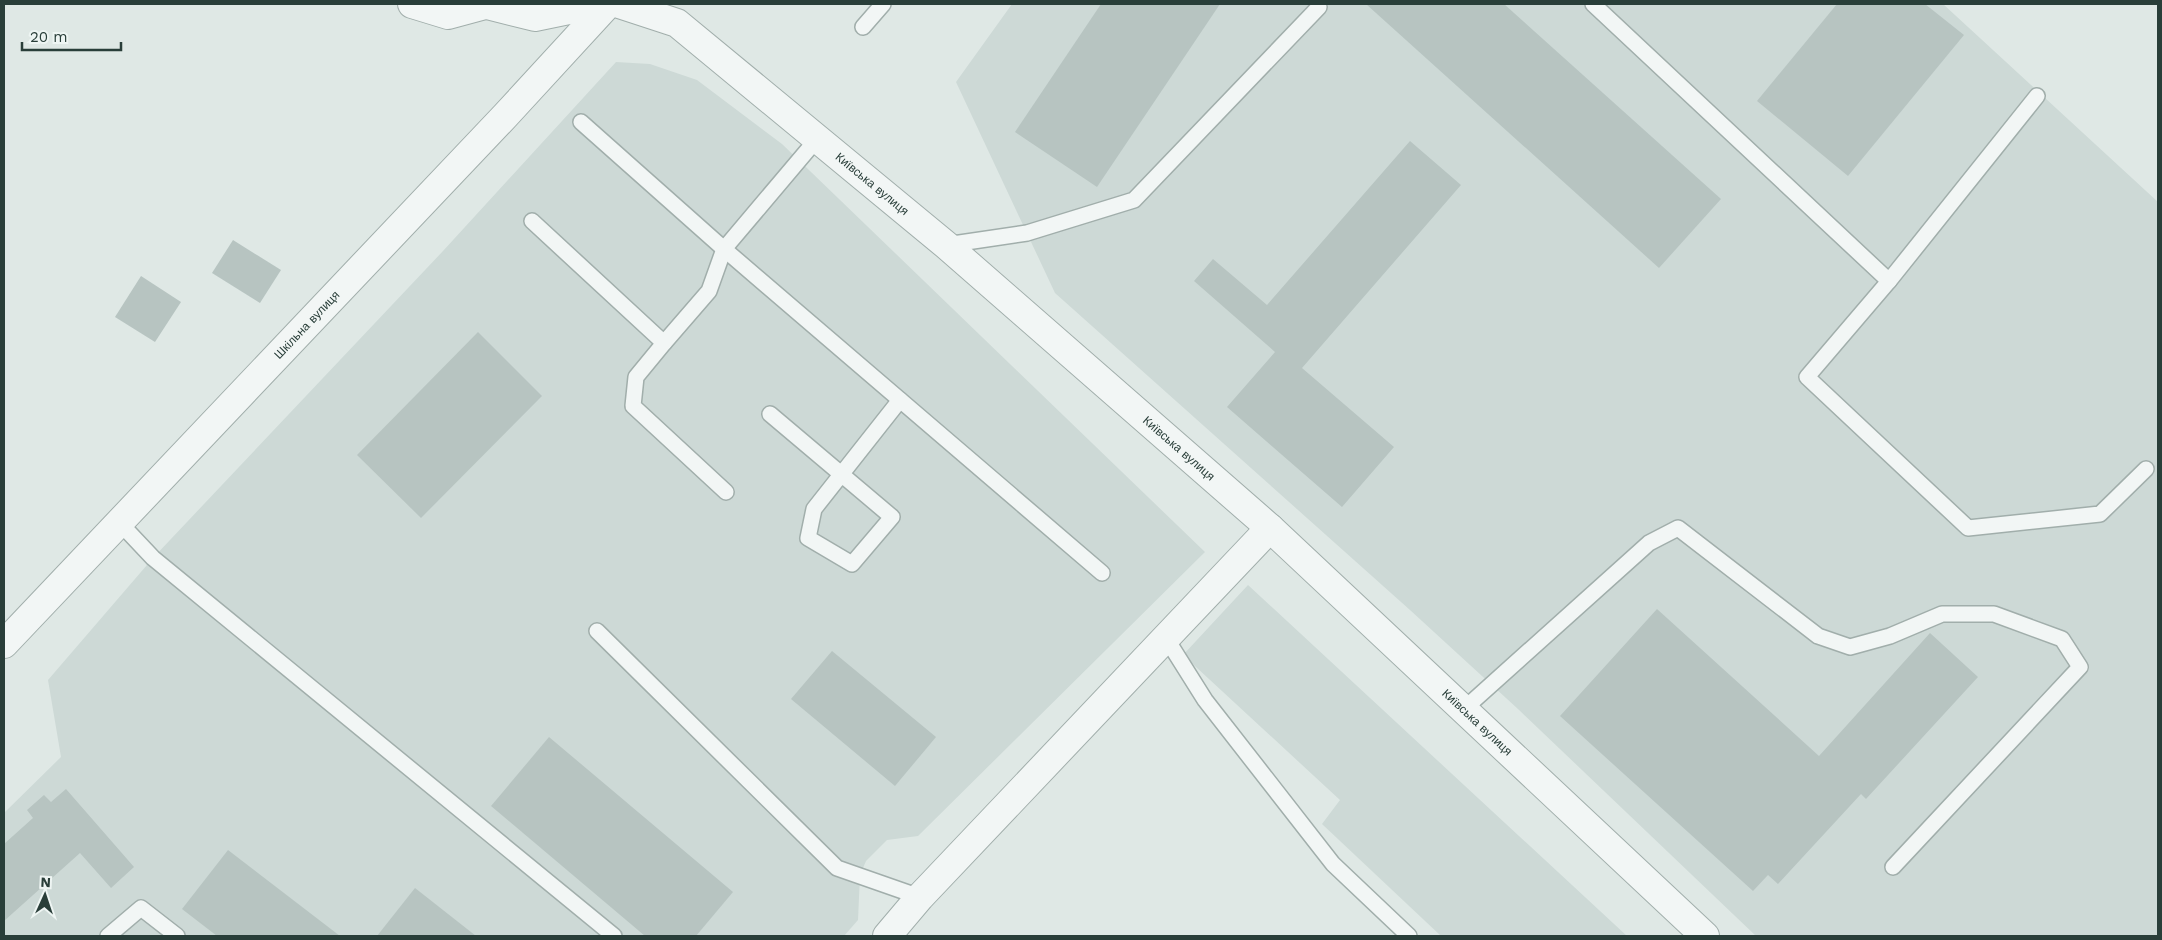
<svg xmlns="http://www.w3.org/2000/svg" width="2162" height="940" font-family="'Work Sans',sans-serif">
	<rect width="100%" height="100%" fill="#dfe8e5"/>
	<g fill="#cdd9d6">
		<path d="M1012,4h931l215,198v734h-402l-238,-227 -108,-99 -355,-317 -99,-211z"/>
		<path d="M616,62l34,2 47,16 85,64 423,408 -287,284 -31,4 -21,21 -6,14 -2,45 -14,16h-840v-123l57,-56 -13,-77 105,-122 290,-307z"/>
		<path d="M1248,585l379,351h-186l-119,-112 18,-24 -157,-145z"/>
	</g>
	<g fill="#b7c4c1">
		<path d="M1101,4h119l-123,183 -82,-55z"/>
		<path d="M1366,4h138l217,195 -62,69z"/>
		<path d="M1837,4h88l39,31 -116,141 -91,-75z"/>
		<path d="M1410,141l51,44 -159,183 92,79 -52,60 -115,-100 48,-55 -81,-71 19,-22 54,46z"/>
		<path d="M233,240l48,30 -21,33 -48,-30z"/>
		<path d="M141,276l40,26 -26,40 -40,-25z"/>
		<path d="M478,332l64,64 -121,122 -64,-63z"/>
		<path d="M1657,609l162,147 111,-123 48,44 -112,122 -5,-5 -83,90 -10,-9 -15,16 -193,-175z"/>
		<path d="M832,651l104,86 -41,49 -104,-87z"/>
		<path d="M549,737l184,155 -37,44h-51l-154,-130z"/>
		<path d="M66,789l68,78 -23,21 -31,-35 -76,68v-77l29,-26 -6,-8 17,-15 7,7z"/>
		<path d="M228,850l112,86h-123l-35,-27z"/>
		<path d="M415,888l61,48h-99z"/>
	</g>
	<g fill="none" stroke-linecap="round" stroke-linejoin="round">
		<g stroke="#a1aeab" stroke-width="18">
			<g id="lane">
				<path d="M1593,4l296,277 -82,96 161,151 132,-14 46,-45"/>
				<path d="M863,27l20,-23"/>
				<path d="M581,122l143,127 378,324"/>
				<path d="M532,221l132,122 45,-52 15,-42 93,-110"/>
				<path d="M946,245l81,-12 107,-33 185,-193"/>
				<path d="M1889,281l148,-185"/>
				<path d="M664,343l-28,34 -3,29 93,86"/>
				<path d="M770,414l122,103 -40,47 -44,-26 6,-29 86,-109"/>
				<path d="M119,522l34,36 461,378"/>
				<path d="M597,631l240,237 83,29"/>
				<path d="M1166,638l39,62 128,164 76,72"/>
				<path d="M1463,710l186,-167 29,-15 140,108 32,11 40,-11 52,-22h52l68,25 18,28 -187,200"/>
				<path d="M108,936l33,-28 36,28"/>
			</g>
		</g>
		<g stroke="#a1aeab" stroke-width="30">
			<g id="street">
				<path d="M412,4l36,11 37,-10"/>
				<path d="M483,4l52,13 63,-13"/>
				<path id="s1" d="M619,4l58,19 269,222 324,283 435,408"/>
				<path id="s2" d="M4,644l501,-528 103,-112"/>
				<path d="M887,936l33,-39 350,-369"/>
			</g>
		</g>
		<use href="#lane" stroke="#f2f6f5" stroke-width="15"/>
		<use href="#street" stroke="#f2f6f5" stroke-width="28"/>
	</g>
	<g text-anchor="middle" dominant-baseline="central" stroke-width="4.5" stroke-linejoin="round" paint-order="stroke">
		<g font-size="12" fill="#293e39" stroke="#eef5f3">
			<text stroke="none"><textPath href="#s1" startOffset="314">Київська вулиця</textPath></text>
			<text stroke="none"><textPath href="#s2" startOffset="440">Шкільна вулиця</textPath></text>
			<text stroke="none"><textPath href="#s1" startOffset="719">Київська вулиця</textPath></text>
			<text stroke="none"><textPath href="#s1" startOffset="1124">Київська вулиця</textPath></text>
		</g>
	</g>
	<rect width="2162" height="940" fill="none" stroke="#293e39" stroke-width="10"/>
	<g transform="translate(45 895) rotate(3)" stroke="#eef5f3" stroke-width="4" paint-order="stroke">
	<path d="M0-4L9 19L0 12L-9 19Z" fill="#293e39"/>
	<text y="-8" font-size="14" font-weight="bold" text-anchor="middle" fill="#293e39">N</text>
	</g>
	<path d="M22 42v8h99v-8" fill="none" stroke="#293e39" stroke-width="2.5"/>
	<text x="30" y="42" font-size="15" fill="#293e39" stroke="#eef5f3" stroke-width="4" paint-order="stroke">20 m</text>
</svg>
